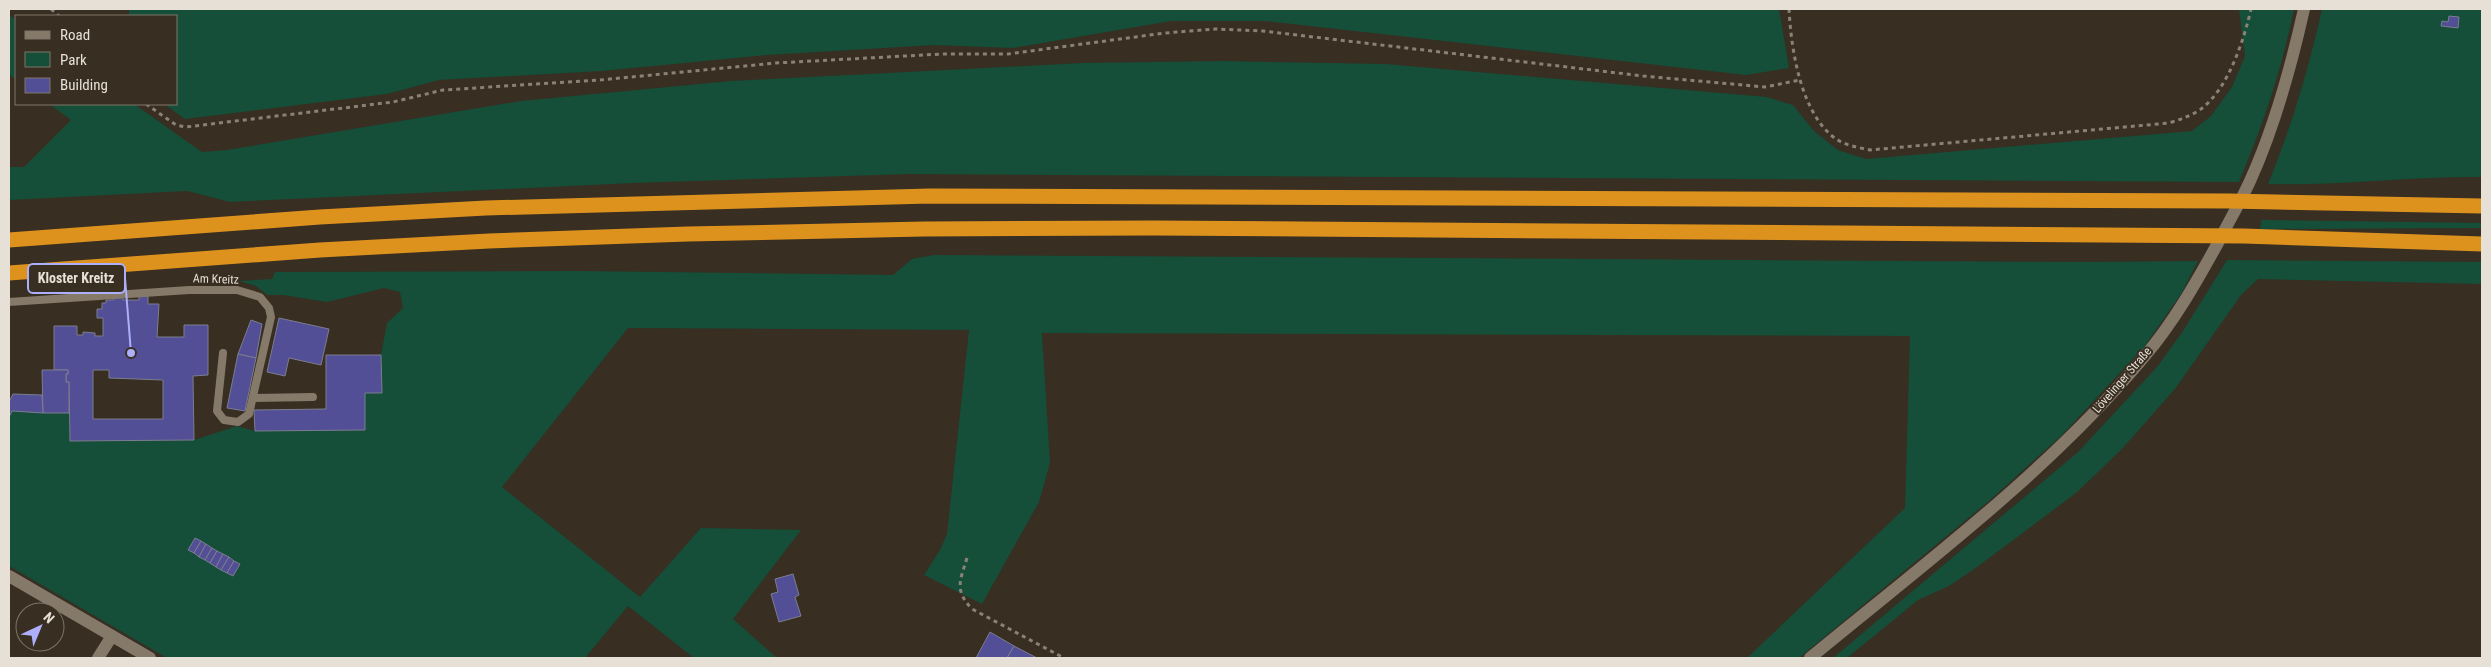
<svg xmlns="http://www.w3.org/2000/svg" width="2491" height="667" font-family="'Roboto Condensed',sans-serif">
	<rect width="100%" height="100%" fill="#382e21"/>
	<g fill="#154e39">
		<path d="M129,9h1650l10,59 -43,7 -480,-54h-95l-158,27 -79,-3 -167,10 -165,16 -163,9 -52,14 -202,25 -21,-15h12v-88h-47z"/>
		<path d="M2239,9h55c-12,60 -31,116 -55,173l-1330,-8 -276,9 -403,19 -43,-11 -178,9v-33h15l47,-47 -22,-16h85l68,48 25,-2 294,-49 210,-20 351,-18 139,-2 165,3 381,33 26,8 21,26 24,19 28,9 326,-28 19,-15 21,-29 13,-31z"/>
		<path d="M2322,9h160v168c-71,-1 -143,9 -214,7 24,-59 40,-113 54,-175z"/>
		<path d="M9,15l7,5v60l-7,-6z"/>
		<path d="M2261,220l221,3v5l-222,1z"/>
		<path d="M934,255l1145,7 119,-1 -17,33 -37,53 -82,88 -73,66 -190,157h-52l158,-150 5,-172 -868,-3 8,130 -11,39 -57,102 -58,-29 16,-25 7,-16 22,-204 -341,-2 -126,159 138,110 61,-69 100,2 -68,89 44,39h-83l-66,-52 -43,52h-418l-158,-92v-149l3,-6 57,2 1,28 124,-1 43,-14 18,5 110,-1v-37h17l-1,-38 6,-32 16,-15 -3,-16 -16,-4 -57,14 -44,-7h-16l-11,-9 -17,-5 33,-2 3,-7 303,-1 315,4 19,-16z"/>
		<path d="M2227,260l255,2v22l-224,-5 -17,16 -66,94 -53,60 -46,44 -99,74 -28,19 -31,14 -71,58h-14l245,-206 79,-85 26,-36z"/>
	</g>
	<g fill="#524f96" stroke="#7c7d8f" fill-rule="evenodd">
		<path d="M2449,16l10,1 -1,11 -17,-2 1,-5 6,1z"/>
		<path d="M139,296h9v8h11l-2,33h27v-12h24v50l-15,1 1,64 -124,1 -1,-59h-3v-8h2v-4h-14v-44h23v9h6v-3l12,1v3h8v-18h-6v-9h5v-6h4v-3h8v-3h9v3h16zM93,370h16v8l54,2v39h-70z"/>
		<path d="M279,318l50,11 -8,36 -32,-7 -4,18 -18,-4z"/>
		<path d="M251,320l11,4 -6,34 -18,-4z"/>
		<path d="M238,354l18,4 -11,53 -18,-3z"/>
		<path d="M326,355h55l1,38h-17v37l-110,1 -1,-21 72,-1z"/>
		<path d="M42,370h26v4h-2v8h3v31h-26z"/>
		<path d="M13,394l29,1 1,18 -31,-2 -3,6v-15z"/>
		<path d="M195,538l6,3 -7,12 -6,-3z"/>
		<path d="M201,541l5,3 -7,13 -5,-4z"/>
		<path d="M206,544l6,4 -7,12 -6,-3z"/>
		<path d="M212,548l5,3 -7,12 -5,-3z"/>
		<path d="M217,551l6,3 -7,13 -6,-4z"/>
		<path d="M223,554l6,3 -8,13 -5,-3z"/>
		<path d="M229,557l5,4 -7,12 -6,-3z"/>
		<path d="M234,561l6,3 -7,12 -6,-3z"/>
		<path d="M793,574l6,21 -4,2 6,19 -22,6 -8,-28 7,-2 -3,-13z"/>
		<path d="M990,632l24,14 -7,12h-31z"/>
		<path d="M1014,646l23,12h-30z"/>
	</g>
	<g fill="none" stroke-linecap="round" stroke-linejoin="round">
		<g stroke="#8b8277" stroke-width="3" stroke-dasharray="4 4" stroke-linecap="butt">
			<path d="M51,9l8,7"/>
			<path d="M1789,9c2,39 11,99 42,126 11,10 25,12 39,15l299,-27c12,-4 22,-7 32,-14 27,-20 43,-69 50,-100"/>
			<path d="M146,104l30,21 10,2 207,-25 50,-12 157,-10 176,-17 166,-9h66l157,-21 50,-4 48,2 380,45 122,11 35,-7"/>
			<path d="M967,558c-7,23 -13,32 5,51l92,49"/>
		</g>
		<g stroke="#85796a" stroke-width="8">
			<path d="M9,302l180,-12h48l23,7 9,11 2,9 -22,97 -11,8 -14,-2 -7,-9 6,-58"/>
			<path d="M253,398l60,-1"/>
		</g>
		<g stroke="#85796a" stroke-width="12">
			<path d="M9,576l141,82"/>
			<path d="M98,658l14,-22"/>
		</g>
		<path stroke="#85796a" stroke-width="12" d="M1810,658c115,-95 238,-186 334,-301 30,-35 53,-76 75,-116 10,-20 22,-40 31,-60 25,-55 41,-114 54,-172"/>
		<g stroke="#dd921e" stroke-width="15">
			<path d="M9,240l311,-23 166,-9 444,-12 1299,5 253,5"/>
			<path d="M9,273l311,-23 169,-9 199,-7 236,-5 230,-1 1090,8 238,8"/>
		</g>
	</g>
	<g text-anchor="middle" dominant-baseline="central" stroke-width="4" stroke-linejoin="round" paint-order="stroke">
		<g font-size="12" fill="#e7e0d7" stroke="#382e21">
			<text transform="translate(216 279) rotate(2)">Am Kreitz</text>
			<text transform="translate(2122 380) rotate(-49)">Lövelinger Straße</text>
		</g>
	</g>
	<path fill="none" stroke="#adaffb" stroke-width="2" d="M131 353L125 278"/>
	<circle fill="#adaffb" stroke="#382e21" stroke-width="2" cx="131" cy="353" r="5"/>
	<rect fill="#382e21" stroke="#adaffb" stroke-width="2" x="28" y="264" width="97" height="29" rx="5"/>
	<g font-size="14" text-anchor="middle" font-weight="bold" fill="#e7e0d7">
		<text x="76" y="283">Kloster Kreitz</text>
	</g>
	<rect width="2491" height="667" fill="none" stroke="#e7e0d7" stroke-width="20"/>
	<rect x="15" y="15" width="162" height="90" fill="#382e21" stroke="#7e756a"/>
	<rect x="25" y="31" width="25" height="8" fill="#85796a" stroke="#7e756a"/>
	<text x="60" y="40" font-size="15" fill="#e7e0d7">Road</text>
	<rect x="25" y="52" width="25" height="15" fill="#154e39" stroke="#7e756a"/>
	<text x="60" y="65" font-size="15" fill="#e7e0d7">Park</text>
	<rect x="25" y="78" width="25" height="15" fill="#524f96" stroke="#7e756a"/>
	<text x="60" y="90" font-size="15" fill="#e7e0d7">Building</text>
	<g transform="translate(40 627) rotate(44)"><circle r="24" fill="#382e21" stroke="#7e756a"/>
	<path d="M0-4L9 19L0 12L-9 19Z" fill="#adaffb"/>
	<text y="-8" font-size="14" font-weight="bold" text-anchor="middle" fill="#e7e0d7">N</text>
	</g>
</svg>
